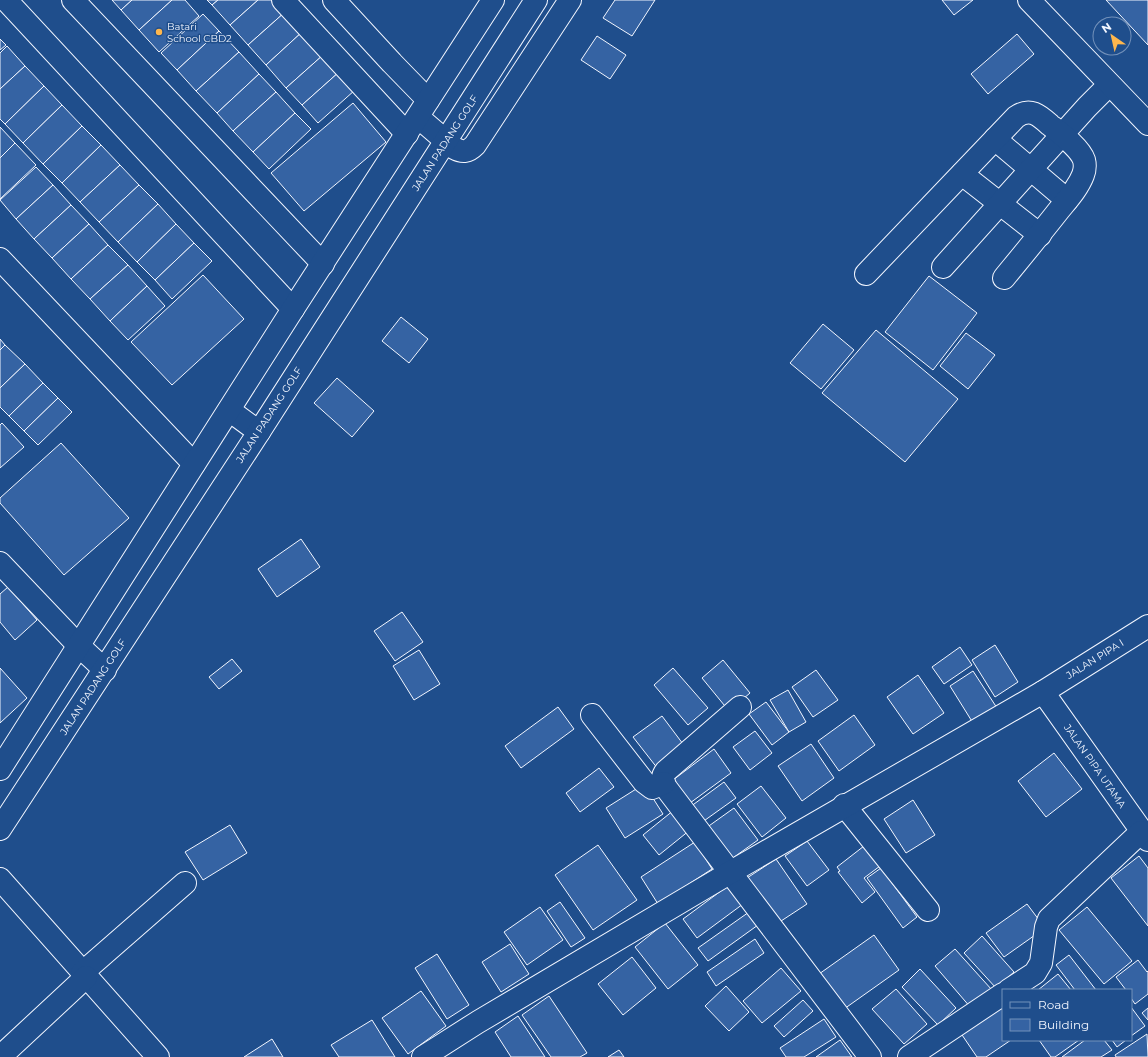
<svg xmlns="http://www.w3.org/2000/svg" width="1148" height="1057" font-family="Montserrat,sans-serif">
	<rect width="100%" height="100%" fill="#1f4e8c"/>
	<g fill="#3563a3" stroke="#f2f6ff">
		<path d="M112,0h20l-11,10z"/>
		<path d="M132,0h40l-33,30 -18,-20z"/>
		<path d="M172,0h13l14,16 -40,36 -20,-22z"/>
		<path d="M207,0h11l-6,5z"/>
		<path d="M218,0h40l-28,25 -18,-20z"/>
		<path d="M258,0h16l11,12 -37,33 -18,-20z"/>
		<path d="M615,0h40l-23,36 -29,-18z"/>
		<path d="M942,0h31l-19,15z"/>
		<path d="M1106,0h42v45z"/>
		<path d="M285,12l17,20 -36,33 -18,-20z"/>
		<path d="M203,14l16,17 -42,39 -16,-17z"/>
		<path d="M219,31l20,21 -43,39 -19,-21z"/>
		<path d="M302,32l21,23 -37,33 -20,-23z"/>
		<path d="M1017,34l17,20 -46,40 -17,-20z"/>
		<path d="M597,36l29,19 -16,24 -29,-19z"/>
		<path d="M0,39l6,6 -6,5z"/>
		<path d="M7,46l18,20 -25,23v-36z"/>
		<path d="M239,52l20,22 -42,39 -21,-22z"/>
		<path d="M323,55l16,17 -37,33 -16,-17z"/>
		<path d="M25,66l19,20 -39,38 -5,-5v-30z"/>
		<path d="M339,72l16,18 -37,33 -16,-18z"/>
		<path d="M259,74l17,18 -43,39 -16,-18z"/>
		<path d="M44,86l18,19 -39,38 -18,-19z"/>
		<path d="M276,92l19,21 -42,39 -20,-21z"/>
		<path d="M353,103l33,39 -82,69 -33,-38z"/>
		<path d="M62,105l20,21 -39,38 -20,-21z"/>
		<path d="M295,113l16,16 -42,40 -16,-17z"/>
		<path d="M82,126l19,19 -39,38 -19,-19z"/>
		<path d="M0,127l15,16 -15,15z"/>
		<path d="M15,143l21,22 -36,34v-41z"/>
		<path d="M101,145l19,20 -40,37 -18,-19z"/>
		<path d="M120,165l19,20 -40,37 -19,-20z"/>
		<path d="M36,167l17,18 -37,34 -16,-19z"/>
		<path d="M53,185l18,20 -37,34 -18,-20z"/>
		<path d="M139,185l19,19 -40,38 -19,-20z"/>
		<path d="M158,204l18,20 -39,38 -19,-20z"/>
		<path d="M71,205l18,19 -37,34 -18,-19z"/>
		<path d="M89,224l19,21 -37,34 -19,-21z"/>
		<path d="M176,224l18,19 -39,37 -18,-18z"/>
		<path d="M194,243l18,18 -40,38 -17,-19z"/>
		<path d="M108,245l20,20 -38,34 -19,-20z"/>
		<path d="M128,265l19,21 -37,35 -20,-22z"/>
		<path d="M203,275l41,44 -72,66 -41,-43z"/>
		<path d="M929,276l48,37 -44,57 -48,-38z"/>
		<path d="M147,286l18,20 -37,34 -18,-19z"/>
		<path d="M401,317l27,22 -19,24 -27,-22z"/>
		<path d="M823,324l31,26 -33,39 -31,-26z"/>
		<path d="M876,330l82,69 -53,63 -83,-69z"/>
		<path d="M966,333l29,22 -27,34 -28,-23z"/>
		<path d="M0,339l5,6 -5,5z"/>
		<path d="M5,345l20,19 -25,24v-38z"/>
		<path d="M25,364l18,19 -34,33 -9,-9v-19z"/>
		<path d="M337,378l37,33 -22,26 -38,-34z"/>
		<path d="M43,383l15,15 -34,33 -15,-15z"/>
		<path d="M58,398l14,14 -34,33 -14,-14z"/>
		<path d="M2,423l22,24 -24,21v-43z"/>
		<path d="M61,443l68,75 -65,57 -64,-72v-5z"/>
		<path d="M301,539l19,28 -43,30 -19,-28z"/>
		<path d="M8,587l29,33 -22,20 -15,-18v-28z"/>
		<path d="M402,612l21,30 -28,19 -21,-30z"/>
		<path d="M995,645l23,37 -23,15 -23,-37z"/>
		<path d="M960,647l12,18 -28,19 -12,-17z"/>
		<path d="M419,650l21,34 -26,16 -21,-34z"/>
		<path d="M232,659l10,12 -23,18 -10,-12z"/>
		<path d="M723,660l27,33 -21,18 -27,-33z"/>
		<path d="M0,668l27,30 -27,25z"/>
		<path d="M673,668l35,40 -20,17 -34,-40z"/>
		<path d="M816,670l22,30 -25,17 -21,-30z"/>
		<path d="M973,671l24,37 -24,15 -23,-37z"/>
		<path d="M918,675l26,38 -31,21 -26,-37z"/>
		<path d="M788,690l18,32 -17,10 -19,-32z"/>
		<path d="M766,702l23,30 -17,13 -23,-31z"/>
		<path d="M558,707l16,22 -53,39 -16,-22z"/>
		<path d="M854,715l21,30 -36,26 -21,-30z"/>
		<path d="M662,716l24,32 -28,21 -25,-32z"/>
		<path d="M755,731l17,22 -22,17 -17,-23z"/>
		<path d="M811,744l23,34 -32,23 -24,-35z"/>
		<path d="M714,749l17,24 -41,30 -17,-23z"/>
		<path d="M1054,753l28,36 -36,28 -28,-36z"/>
		<path d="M599,768l15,19 -34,25 -14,-19z"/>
		<path d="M724,782l12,16 -35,25 -11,-16z"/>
		<path d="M644,784l19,30 -38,24 -19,-30z"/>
		<path d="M761,786l25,32 -24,19 -25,-33z"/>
		<path d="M913,800l22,35 -29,18 -22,-34z"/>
		<path d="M734,808l24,32 -28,20 -24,-32z"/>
		<path d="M674,810l16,20 -31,25 -16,-20z"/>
		<path d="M230,825l17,28 -44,27 -18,-28z"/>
		<path d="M807,841l22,29 -22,16 -22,-30z"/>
		<path d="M695,842l17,27 -54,35 -17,-27z"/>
		<path d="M598,845l39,55 -44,30 -38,-55z"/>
		<path d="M864,846l16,20 -16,12 11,14 -13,11 -24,-31 2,-1 -3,-4z"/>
		<path d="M1139,856l9,12v58l-37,-48z"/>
		<path d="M776,859l31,45 -29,19 -31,-45z"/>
		<path d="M881,868l36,49 -14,11 -36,-50z"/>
		<path d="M729,885l14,19 -46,34 -14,-19z"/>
		<path d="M560,902l25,36 -14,9 -24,-36z"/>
		<path d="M1027,904l18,24 -41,29 -18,-24z"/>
		<path d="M540,907l23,33 -36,25 -23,-33z"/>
		<path d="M1087,907l45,54 -28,23 -45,-54z"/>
		<path d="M749,912l9,13 -50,36 -10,-13z"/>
		<path d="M665,923l33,42 -30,24 -33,-42z"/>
		<path d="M874,935l25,35 -55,39 -25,-35z"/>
		<path d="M982,936l32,36 -18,16 -32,-35z"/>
		<path d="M755,939l9,14 -48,33 -9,-14z"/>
		<path d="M510,944l19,30 -28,18 -19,-30z"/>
		<path d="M955,949l37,41 -21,18 -36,-42z"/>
		<path d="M437,954l32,51 -22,14 -32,-51z"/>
		<path d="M1069,955l27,35h-21l-19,-25z"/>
		<path d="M632,957l24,31 -33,27 -25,-31z"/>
		<path d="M1138,960l9,12 1,-1v23l-13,10 -4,-6v-8h-5l-10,-13z"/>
		<path d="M781,968l20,23 -39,32 -19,-22z"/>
		<path d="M920,969l36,39 -18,17 -36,-38z"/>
		<path d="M1058,974l13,16h-33z"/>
		<path d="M726,986l23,26 -20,19 -24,-25z"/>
		<path d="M896,989l31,35 -23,20 -32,-35z"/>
		<path d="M421,991l25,35 -38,28 -26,-36z"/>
		<path d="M549,996l38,57 -7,4h-29l-29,-42z"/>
		<path d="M803,1000l10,11 -29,26 -10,-11z"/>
		<path d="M999,1005l4,6v29h8l-25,17h-9l-17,-25z"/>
		<path d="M1131,1007l14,19 -14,10z"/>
		<path d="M1148,1008v12l-6,-7z"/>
		<path d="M518,1016l27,41h-34l-16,-25z"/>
		<path d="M824,1019l12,18 -32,20h-18l-6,-9z"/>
		<path d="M372,1020l23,37h-56l-8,-12z"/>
		<path d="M1147,1034l1,23h-32l-1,-2z"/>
		<path d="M272,1039l11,18h-39z"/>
		<path d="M840,1040l12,17h-36z"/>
		<path d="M1039,1040h40l-24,17h-4z"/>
		<path d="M1085,1040h19l8,10 -11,7h-39z"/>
		<path d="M1112,1040h14l-9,7z"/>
		<path d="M619,1050l5,7h-16z"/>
	</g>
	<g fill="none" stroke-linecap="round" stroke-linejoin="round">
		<g stroke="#f2f6ff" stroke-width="24">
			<g id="minor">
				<path d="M6,0l287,309"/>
				<path d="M73,0l250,264"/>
				<path d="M283,0l124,134"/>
				<path d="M334,0l58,63 36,37"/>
				<path d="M418,117l36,31c9,5 14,4 21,-3l95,-145"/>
				<path d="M995,139l72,61"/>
				<path d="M962,174l78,61"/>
				<path d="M0,259l194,205"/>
				<path d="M943,267l144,-160 22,-22"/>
				<path d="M866,274l150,-157c14,-10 23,-2 34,8 10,8 30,23 34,35 1,4 1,10 -1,15 -5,13 -15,24 -24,35 -18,23 -37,46 -55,68"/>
				<path d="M229,410l30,22"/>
				<path d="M0,563l78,82 27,25"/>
				<path d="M1043,692l105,148"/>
				<path d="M740,707l-74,64c-5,6 -3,12 1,18l203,268"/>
				<path d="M592,715l52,67 8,6 12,-5"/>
				<path d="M0,769l293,-460 200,-309"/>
				<path d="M844,805l84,105"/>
				<path d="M0,829l259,-397 277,-432"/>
				<path d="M0,879l158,178"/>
				<path d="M82,973l103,-90"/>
				<path d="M1009,990l26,-17 6,-10 5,-36 3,-8 92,-87"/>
				<path d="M0,1057l86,-80"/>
				<path d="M423,1057l55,-35 253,-150 312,-180 105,-66"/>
				<path d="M909,1057l94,-63"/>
			</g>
		</g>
		<g stroke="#f2f6ff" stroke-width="24">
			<path id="major" d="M1029,0l119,124"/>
		</g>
		<use href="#minor" stroke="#1f4e8c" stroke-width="22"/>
		<use href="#major" stroke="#1f4e8c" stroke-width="22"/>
	</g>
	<circle fill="#ffb74d" stroke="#1f4e8c" stroke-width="1.5" cx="159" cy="32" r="4"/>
	<g text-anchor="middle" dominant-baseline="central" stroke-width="3" stroke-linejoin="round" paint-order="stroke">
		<g font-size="10" fill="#f2f6ff" stroke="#1f4e8c" text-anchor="start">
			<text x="167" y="26">Batari<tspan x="167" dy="12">School CBD2</tspan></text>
		</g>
		<g font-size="10" fill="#f2f6ff" stroke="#1f4e8c">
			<text transform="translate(445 143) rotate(-57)">JALAN PADANG GOLF</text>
			<text transform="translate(269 415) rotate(-57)">JALAN PADANG GOLF</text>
			<text transform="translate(1095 659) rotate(-32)">JALAN PIPA I</text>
			<text transform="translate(93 687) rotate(-57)">JALAN PADANG GOLF</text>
			<text transform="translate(1095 766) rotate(55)">JALAN PIPA UTAMA</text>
		</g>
	</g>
	<rect x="1002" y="989" width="130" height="52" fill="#1f4e8c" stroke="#7391ba"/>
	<rect x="1010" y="1002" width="20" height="6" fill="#1f4e8c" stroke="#7391ba"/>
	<text x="1038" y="1009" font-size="12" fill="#f2f6ff">Road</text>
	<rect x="1010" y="1019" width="20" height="12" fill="#3563a3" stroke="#7391ba"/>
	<text x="1038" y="1029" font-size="12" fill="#f2f6ff">Building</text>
	<g transform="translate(1112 36) rotate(326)"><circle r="19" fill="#1f4e8c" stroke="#7391ba"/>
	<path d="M0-3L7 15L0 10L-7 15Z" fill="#ffb74d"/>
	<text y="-6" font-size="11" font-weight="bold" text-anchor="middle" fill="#f2f6ff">N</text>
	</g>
</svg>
